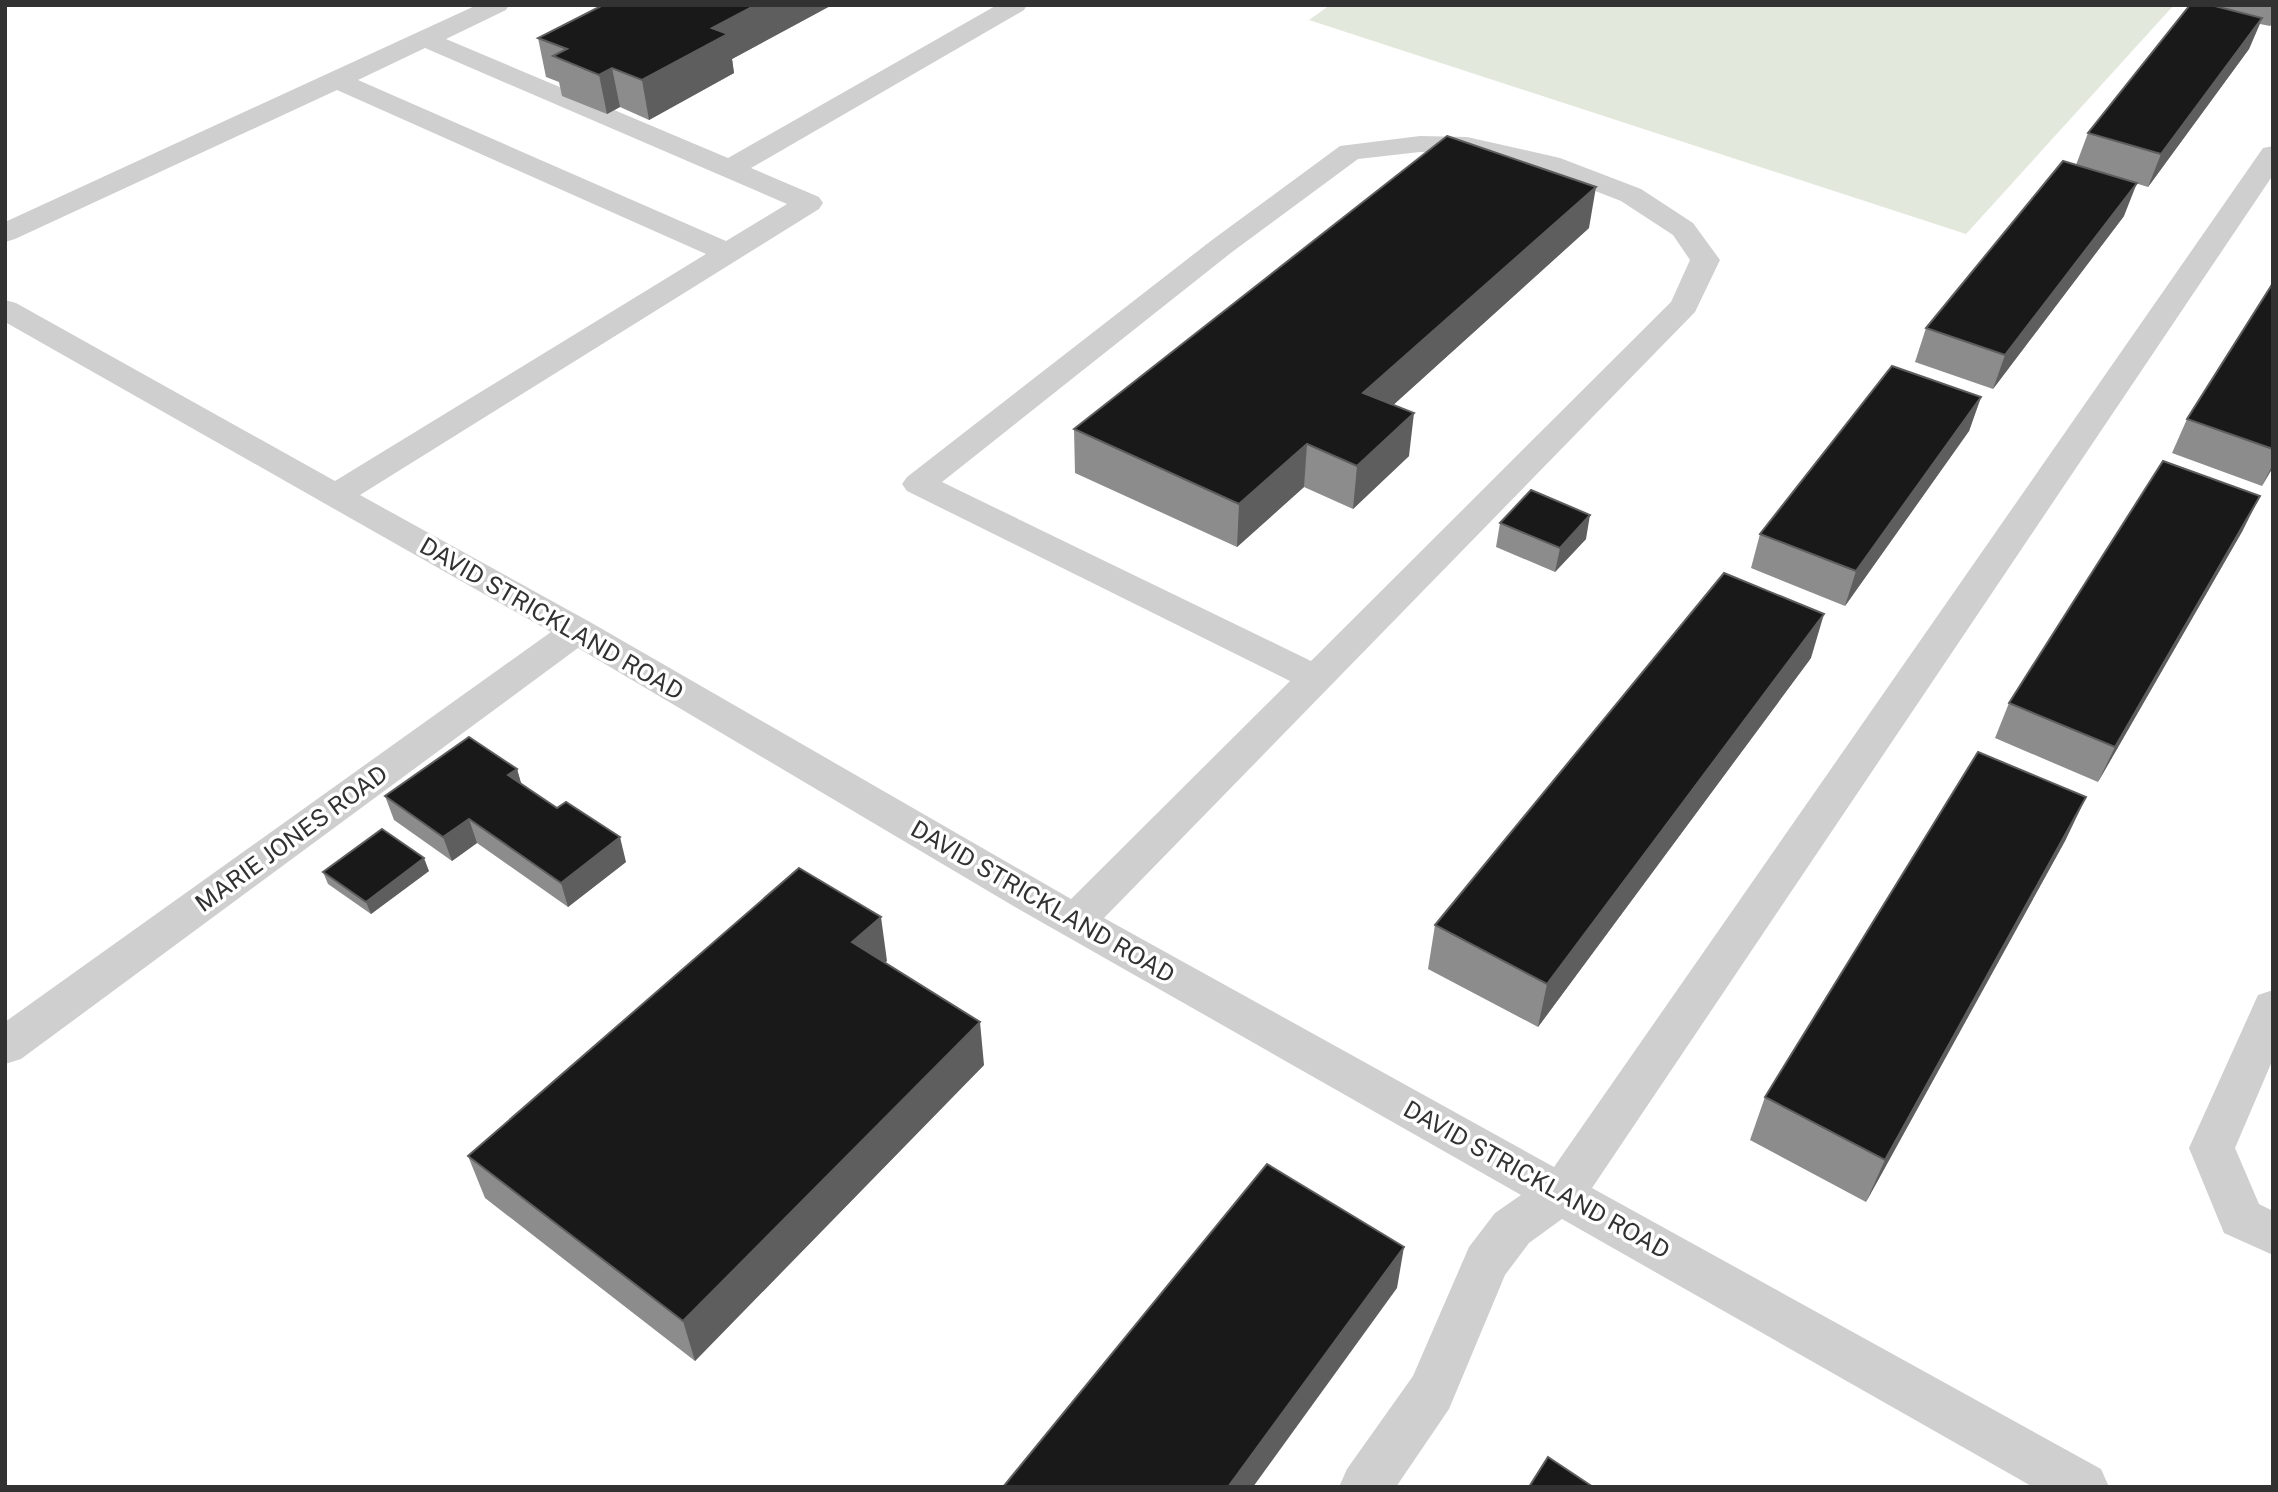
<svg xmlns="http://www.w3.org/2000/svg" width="2278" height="1492" font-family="'Public Sans',sans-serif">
	<rect width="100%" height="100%" fill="#fff"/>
	<path fill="#e3e8dc" d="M1330,5h844l-208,229 -657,-214z"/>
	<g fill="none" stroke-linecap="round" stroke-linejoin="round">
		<g fill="#cfcfcf" fill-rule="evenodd">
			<path d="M477,5h32l-3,5 -60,29 282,119 269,-153h30l-3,5 -273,158 68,29 4,6 -4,6 -459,286 230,127 481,277 219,-218 -383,-190 -5,-7 5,-7 305,-237 128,-94 80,-10 47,1 93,21 81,31 52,34 27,37 -25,52 -591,606 450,249 709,-1019 10,-2v29l-681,1013 509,281 8,18h-76l-471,-268 -33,24 -24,32 -56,134 -53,78h-57l8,-18 66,-93 56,-129 26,-34 26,-18 -499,-284 -444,-263 -557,411 -16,5v-42l546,-390 -546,-310v-22l11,3 319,178 371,-227 -369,-164 -322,149 -10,3v-20zM425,48l362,156 -61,37 -368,-161zM1420,152l47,1 74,17 80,31 52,34 17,25 -19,42 -360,359 -369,-179 290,-230 126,-93z"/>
			<path d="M2273,990v69l-38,89 24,56 14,7v44l-49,-22 -35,-85 69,-153z"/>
		</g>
	</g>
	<g fill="#8c8c8c">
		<path d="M603,5h229l-100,54 2,14 -85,47 -29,-13 -13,7 -45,-18 -3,-14 -13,-5 -8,-39z"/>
		<path d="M2190,5h83v18l-3,3 -10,-2 -11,25 -101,138 -72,-22 12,-32z"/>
		<path d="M2124,216l-131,173 -78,-27 11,-34z"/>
		<path d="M1589,228l-196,177 16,51 -56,53 -49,-22 -67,60 -162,-74 -1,-44z"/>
		<path d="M2273,283v184l-11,19 -90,-33 15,-34z"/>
		<path d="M1981,397l-12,34 -124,175 -94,-38 9,-34z"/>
		<path d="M1500,523l86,16 -31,33 -59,-25z"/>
		<path d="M2243,530l-145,252 -103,-44 14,-35z"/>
		<path d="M1811,658l-273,369 -110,-58 7,-44z"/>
		<path d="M517,769l4,15 105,78 -58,45 -91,-64 -25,18 -58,-41 -9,-24z"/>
		<path d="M2086,797l-21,44 -199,361 -116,-62 15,-43z"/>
		<path d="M429,871l-58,43 -43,-30 -5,-12z"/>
		<path d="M887,961l-3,2 100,102 -289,296 -210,-163 -17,-42z"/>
	</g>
	<g fill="#5e5e5e">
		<path d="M756,5h76l-100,54 2,14 -85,47 -7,-40 70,-52z"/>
		<path d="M2262,18l-13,31 -101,138 13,-33z"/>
		<path d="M612,68l8,39 -13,7 -8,-39z"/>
		<path d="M2137,183l-13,33 -131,173 12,-34z"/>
		<path d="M1596,187l-7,41 -230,208 4,-43z"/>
		<path d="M1981,397l-12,34 -124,175 11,-35z"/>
		<path d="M1414,413l-5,43 -56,53 4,-43z"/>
		<path d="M1307,444l-3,43 -67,60 2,-43z"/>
		<path d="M2273,464v3l-11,19z"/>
		<path d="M2260,496l-17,34 -145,252 17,-35z"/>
		<path d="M1590,515l-4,24 -31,33 5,-24z"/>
		<path d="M1824,614l-13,44 -273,369 9,-43z"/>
		<path d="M517,769l7,24 -16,-18z"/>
		<path d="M2086,797l-21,44 -199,361 19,-42z"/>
		<path d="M469,819l8,24 -25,18 -9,-24z"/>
		<path d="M620,837l6,25 -58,45 -7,-24z"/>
		<path d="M424,858l5,13 -58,43 -5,-12z"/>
		<path d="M881,917l6,44 -28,25 -7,-44z"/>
		<path d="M980,1022l4,43 -289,296 -12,-40z"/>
		<path d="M1404,1247l-7,41 -144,199h-25z"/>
	</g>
	<g fill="#191919" stroke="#5e5e5e" stroke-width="2">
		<path d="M603,5h153l-44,23 16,6 -86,46 -30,-12 -13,7 -46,-19 14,-7 -29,-11z"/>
		<path d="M2190,5h21l51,13 -101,136 -73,-21z"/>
		<path d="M1447,136l149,51 -233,206 51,20 -57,53 -50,-22 -68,60 -165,-75z"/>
		<path d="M2063,161l74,22 -132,172 -79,-27z"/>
		<path d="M2273,283v166l-86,-30z"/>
		<path d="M1892,366l89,31 -125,174 -96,-37z"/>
		<path d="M2163,461l97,35 -145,251 -106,-44z"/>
		<path d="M1531,490l59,25 -30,33 -60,-25z"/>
		<path d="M1724,573l100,41 -277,370 -112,-59z"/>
		<path d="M469,737l48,32 -9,6 49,33 9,-6 54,35 -59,46 -92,-64 -26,18 -58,-41z"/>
		<path d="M1978,752l108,45 -201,363 -120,-63z"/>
		<path d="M382,829l42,29 -58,44 -43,-30z"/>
		<path d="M799,868l82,49 -29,25 128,80 -297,299 -215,-165z"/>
		<path d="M1267,1164l137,83 -176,240h-225z"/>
		<path d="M1548,1457l45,30h-64z"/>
	</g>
	<g text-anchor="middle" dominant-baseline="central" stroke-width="7" stroke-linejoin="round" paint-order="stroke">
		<g font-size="24" fill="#323232" stroke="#fff">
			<text transform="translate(552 618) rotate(30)">DAVID STRICKLAND ROAD</text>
			<text transform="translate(291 838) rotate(-36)">MARIE JONES ROAD</text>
			<text transform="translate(1043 901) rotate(30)">DAVID STRICKLAND ROAD</text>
			<text transform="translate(1537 1179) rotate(29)">DAVID STRICKLAND ROAD</text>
		</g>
	</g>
	<rect width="2278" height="1492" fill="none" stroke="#323232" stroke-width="14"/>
</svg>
